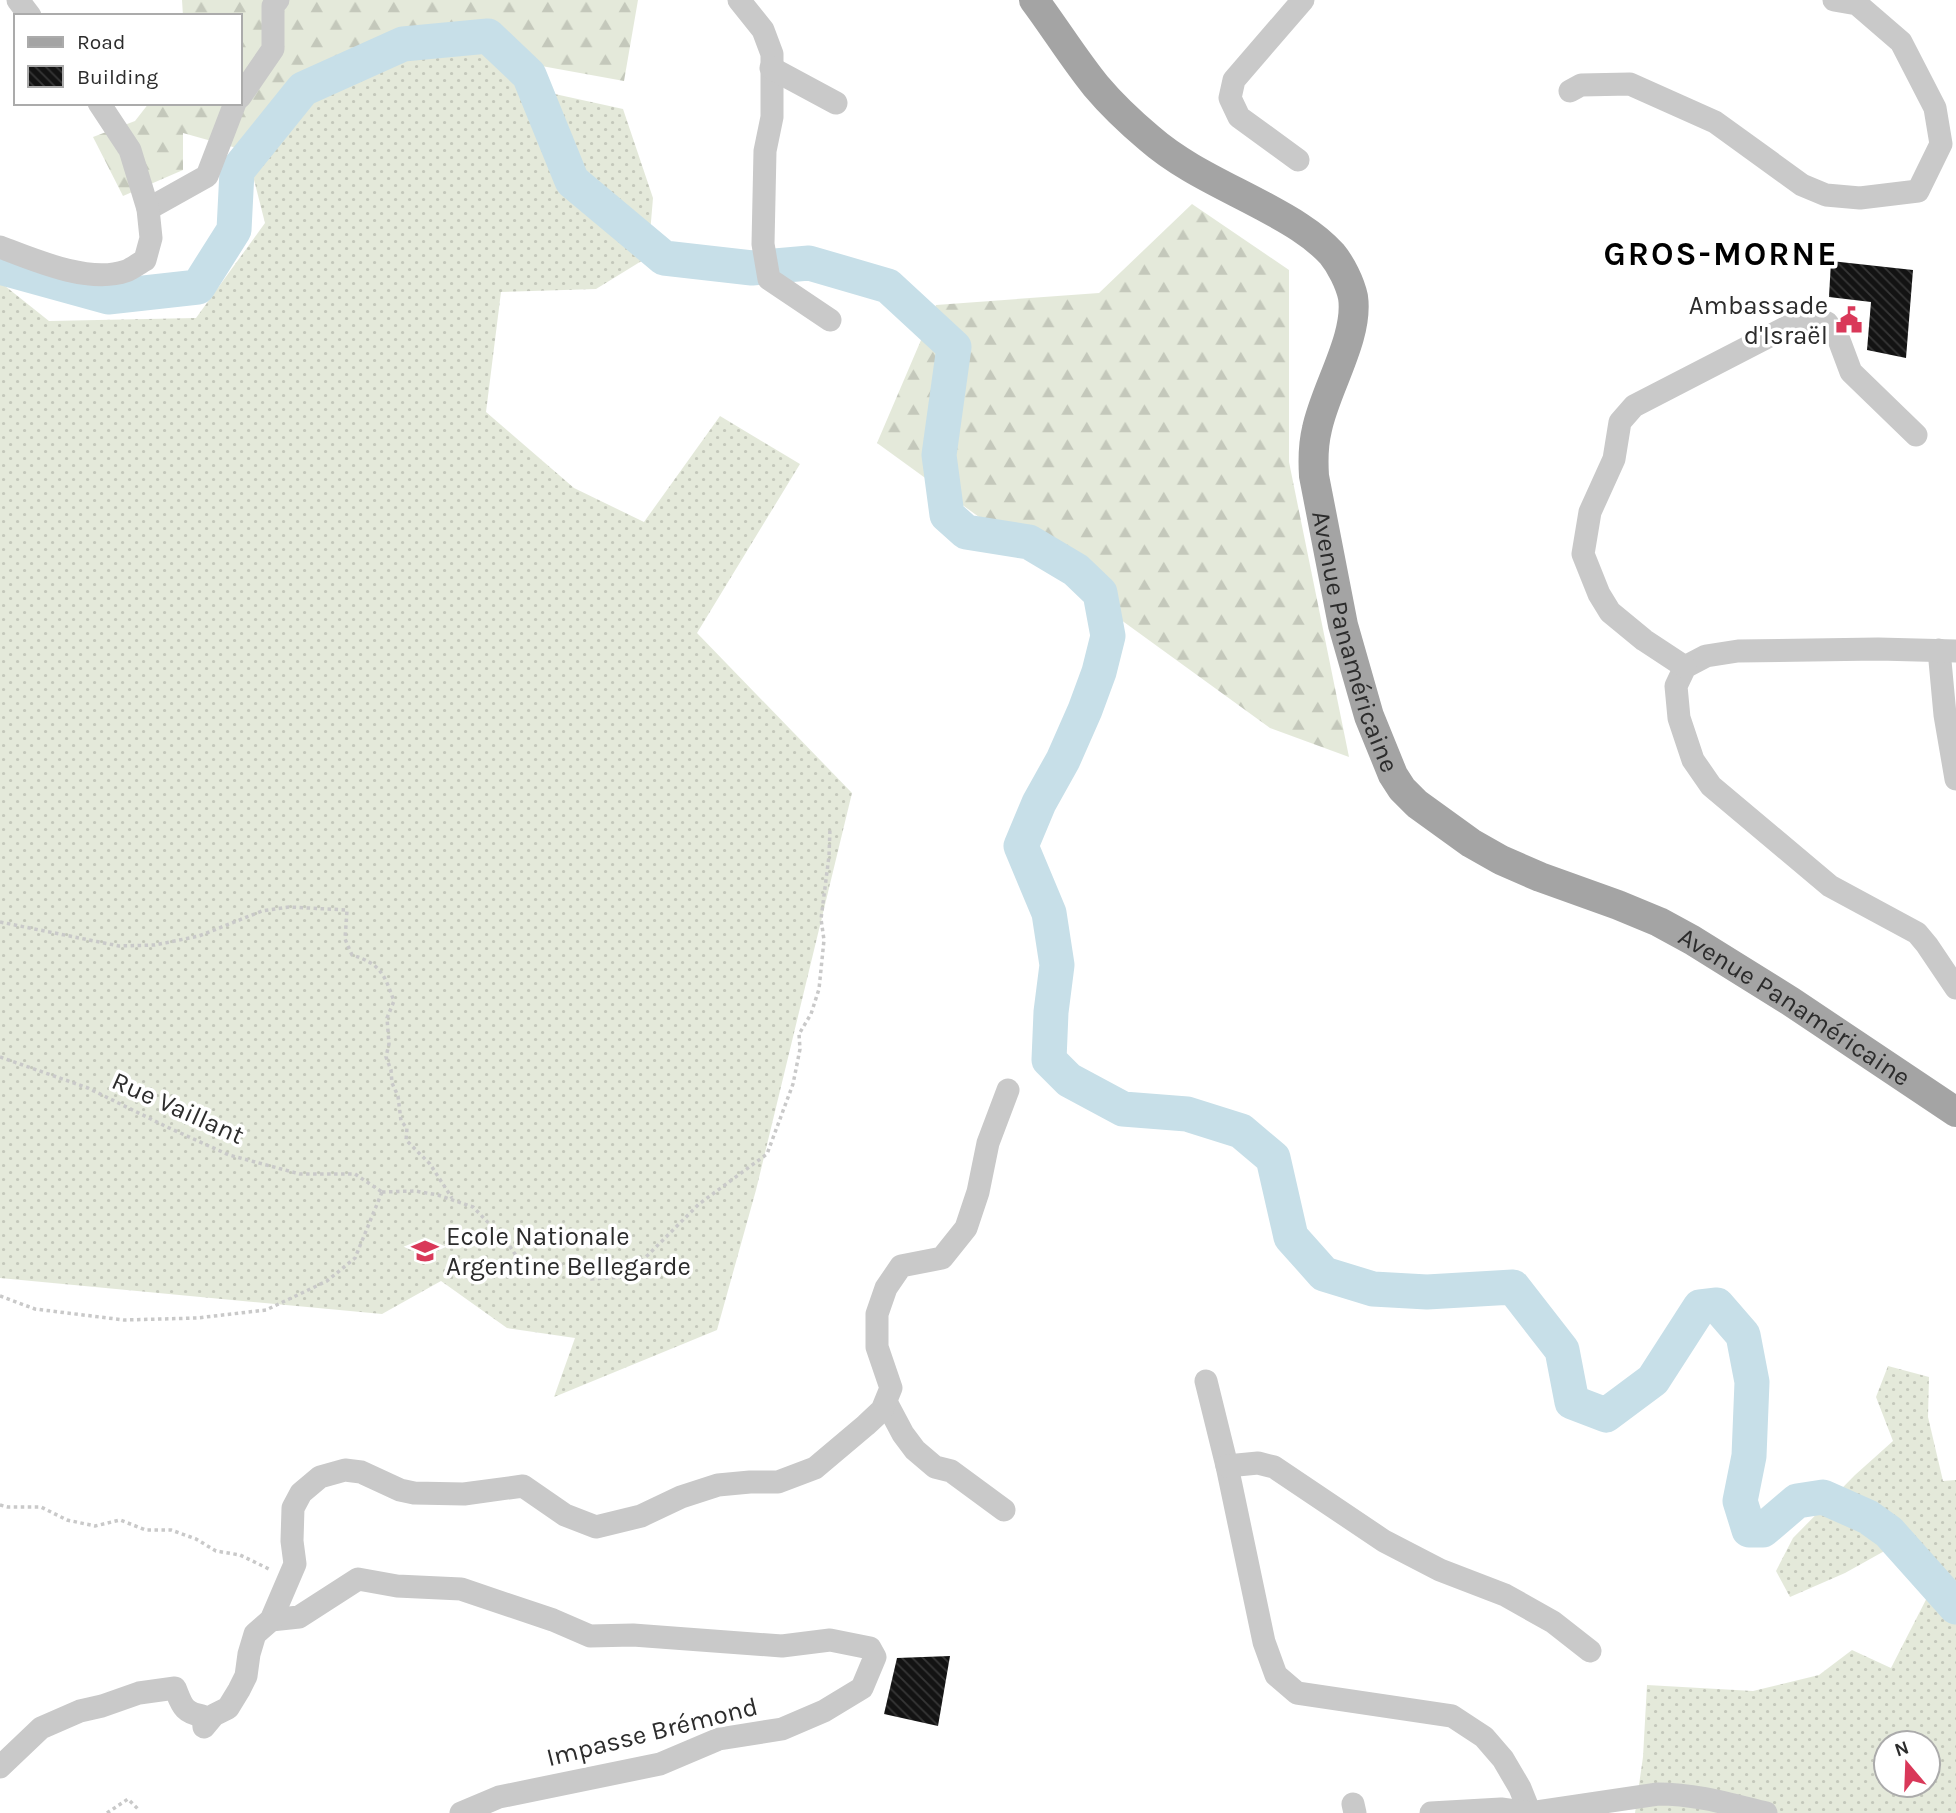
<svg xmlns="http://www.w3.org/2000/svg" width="1956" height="1813" font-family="Karla,sans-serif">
	<defs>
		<pattern id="grass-dots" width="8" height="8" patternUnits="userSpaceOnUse" patternTransform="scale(1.75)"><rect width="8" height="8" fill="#e4e9da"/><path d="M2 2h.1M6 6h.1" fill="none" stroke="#c4c8bb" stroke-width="1.8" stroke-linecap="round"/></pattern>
		<pattern id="forest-firs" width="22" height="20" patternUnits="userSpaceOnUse" patternTransform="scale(1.75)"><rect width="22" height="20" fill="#e4e9da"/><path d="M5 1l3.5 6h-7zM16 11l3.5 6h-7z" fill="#c4c8bb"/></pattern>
		<pattern id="building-back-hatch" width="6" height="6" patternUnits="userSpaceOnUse" patternTransform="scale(1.75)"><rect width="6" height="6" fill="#131313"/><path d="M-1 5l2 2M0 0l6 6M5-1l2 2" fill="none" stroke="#363636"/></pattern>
	</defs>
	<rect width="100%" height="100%" fill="#fff"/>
	<g fill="url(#grass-dots)" fill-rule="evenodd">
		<path d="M484,49l48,40 91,20 30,89 -5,59 -52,32 -95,3 -15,120 88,76 70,34 76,-106 80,48 -103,169 155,160 -96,397 -39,140 -163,67 21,-59 -68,-10 -66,-47 -59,33 -382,-36v-996l49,39 147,-3 69,-95 -14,-55 59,-72 95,-41z"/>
		<path d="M1888,1366l41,11 -1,40 15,64 13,-1v333h-321l8,-56 4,-72 106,6 66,-16 33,-25 39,18 42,-82 -27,-47 -61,34 -55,24 -14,-26 17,-33 62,-63 38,-34 -17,-44zM1886,1743h42v42h-42z"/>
	</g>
	<g fill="url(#forest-firs)">
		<path d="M182,0h456l-14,81 -88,-16 -40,-35 -98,8 -109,53 -49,58 -57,-16v37l-60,26 -30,-59 42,-16 14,-18h91v-87h-57z"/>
		<path d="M1192,204l97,66v192l60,295 -79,-29 -393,-285 59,-138 163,-12z"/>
	</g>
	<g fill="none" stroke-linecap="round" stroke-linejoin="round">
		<path stroke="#c7dfe8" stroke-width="35" d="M0,267l108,30 90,-10 36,-57 3,-59 66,-82 100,-45 85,-8 41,39 43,106 92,77 88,10 57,-5 79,23 66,61 -15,108 8,60 19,17 63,10 47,28 24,23 8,43 -9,36 -14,38 -22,50 -24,43 -18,43 28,67 8,52 -6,47 -2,48 20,20 54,29 64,5 54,17 32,27 18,79 33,37 49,15 54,3 86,-5 49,63 10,52 34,13 47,-35 47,-73 17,-2 26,30 9,47 -3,74 -9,45 9,29h14l34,-29 26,-4 45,20 21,15 67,75"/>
	</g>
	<g fill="url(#building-back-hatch)">
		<path d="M1831,261l82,9 -7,88 -39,-8 4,-48 -42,-5z"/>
		<path d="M950,1656l-12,70 -54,-12 13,-56z"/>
	</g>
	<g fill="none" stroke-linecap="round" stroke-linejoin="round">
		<g stroke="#c9c9c9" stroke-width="3.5" stroke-dasharray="3.5 3.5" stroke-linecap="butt">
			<path d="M0,922l119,24 36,-1 44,-9 63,-25 27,-4 58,3 -2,29 7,16c29,9 32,19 42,46l-7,17 2,26 -3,13 5,13 1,13 6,13 3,25 6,7 -1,12 24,24 22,34"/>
			<path d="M0,1057l88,31 79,39 62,28 71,19h55l27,18"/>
			<path d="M382,1192l33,-1 23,4 35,12 34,35 10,15 54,11 20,11 32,-2 25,-22 51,-51 68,-50 26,-70 7,-35 -1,-15 12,-20 8,-25 5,-49 -3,-21 8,-63 1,-28"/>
			<path d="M0,1296l35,13 89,11 73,-2 69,-8 61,-29 28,-23 27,-66"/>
			<path d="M0,1505l8,2h33l26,13 28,6 25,-6 26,10h25l25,9 20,12 24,4 29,14"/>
			<path d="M107,1813l21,-14 11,11"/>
		</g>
		<g stroke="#c9c9c9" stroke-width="23">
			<path d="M18,0l12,16"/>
			<path d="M739,0l24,30 9,24v63l-7,34 -2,93 6,35 61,41"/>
			<path d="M771,68l65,35"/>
			<path d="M1570,91l11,-6 49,-1 85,38 87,63 24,10 34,3 58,-7 23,-47 -6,-36 -34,-66 -44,-38 -23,-4"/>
			<path d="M240,97l33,-48v-43l5,-6"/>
			<path d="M1298,160l-59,-43 -9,-19 4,-18 69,-80"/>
			<path d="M148,209l59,-33 28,-73"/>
			<path d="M0,247c34,13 89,37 126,24 6,-2 13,-8 19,-11l6,-22 -3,-29 -18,-59 -31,-47"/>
			<path d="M1939,650l6,65 11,64"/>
			<path d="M1956,651l-78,-2 -140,2 -32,5 -21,11 -9,19 3,32 14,42 18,26 119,100 87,47 10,12 29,43"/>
			<path d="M1685,667l-41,-27 -34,-28 -11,-18 -16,-40 7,-42 24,-53 6,-37 14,-16 155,-80 25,-9 13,6 12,17 12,32 65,63"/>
			<path d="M1206,1381l21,85 37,176 12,33 21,18 155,23 32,21 19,22 17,29 10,25"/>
			<path d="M886,1402l17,32 12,16 20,17 16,4 53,39"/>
			<path d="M1227,1466l31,-3 16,4 110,74 56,29 65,25 48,27 37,29"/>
			<path d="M271,1620l28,-3 59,-38 39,7 64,3 92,31 37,16 43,-1 149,11 48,-6 40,8 5,9 -13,31 -38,23 -42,18 -63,10 -59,25 -161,33 -38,16"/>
			<path d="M0,1767l41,-39 39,-17 22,-5 37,-13 36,-5c7,17 8,25 28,28l1,11 10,-12 14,-7 11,-18 7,-14 3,-22 6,-20 16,-14 24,-56 -3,-23 1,-33 8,-15 19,-16 25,-7 16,2 39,18 14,3 50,1 59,-8 42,29 31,12 45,-11 40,-19 37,-12 32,-3h28l37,-14 51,-43 16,-15 9,-22 -14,-41v-33l9,-26 15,-22 41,-8 24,-30 12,-36 10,-49 20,-53"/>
			<path d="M1353,1804l2,9"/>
			<path d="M1431,1813l70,-4 29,4 128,-19c38,0 71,10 108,19"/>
		</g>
		<path stroke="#a4a4a4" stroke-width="30" id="s1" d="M1034,0c21,28 40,59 62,86 16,19 34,36 53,52 33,29 75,47 114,68 24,13 50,27 69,48 9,11 18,29 21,43 6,40 -28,92 -36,132 -4,16 -4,31 -3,47l29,149 26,91 24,59 9,14 15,15 54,39 30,17 39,17 78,28 41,17 33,18 98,61 166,111"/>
	</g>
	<defs>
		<g id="civic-bare" transform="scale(2.1)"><path d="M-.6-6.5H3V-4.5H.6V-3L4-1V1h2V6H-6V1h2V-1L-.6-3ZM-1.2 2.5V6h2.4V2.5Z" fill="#d93859" stroke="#fff" stroke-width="2.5" paint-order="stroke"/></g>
		<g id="school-bare" transform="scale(2.1)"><path d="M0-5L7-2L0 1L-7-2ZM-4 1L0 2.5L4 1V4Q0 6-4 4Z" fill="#d93859" stroke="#fff" stroke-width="2.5" paint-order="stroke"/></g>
	</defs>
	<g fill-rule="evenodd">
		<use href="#civic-bare" x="1849" y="320"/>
		<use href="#school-bare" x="425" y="1251"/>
	</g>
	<g text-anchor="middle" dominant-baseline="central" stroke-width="7" stroke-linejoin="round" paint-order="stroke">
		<g font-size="26" fill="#2c2c2c" stroke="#fff" text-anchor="end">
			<text x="1828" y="305">Ambassade<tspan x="1828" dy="30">d'Israël</tspan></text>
			<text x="446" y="1236" text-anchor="start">Ecole Nationale<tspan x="446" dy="30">Argentine Bellegarde</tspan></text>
		</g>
		<g font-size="26" fill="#2c2c2c" stroke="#fff">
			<text stroke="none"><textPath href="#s1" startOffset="802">Avenue Panaméricaine</textPath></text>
			<text stroke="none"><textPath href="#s1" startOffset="1410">Avenue Panaméricaine</textPath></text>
			<text transform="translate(178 1108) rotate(24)">Rue Vaillant</text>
			<text transform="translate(652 1732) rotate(-14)">Impasse Brémond</text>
		</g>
		<g font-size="33" font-weight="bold" letter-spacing="2" fill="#000" stroke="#fff">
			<text x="1721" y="254">GROS-MORNE</text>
		</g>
	</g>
	<rect x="14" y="14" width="228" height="91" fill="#ffffff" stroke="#ababab" stroke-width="2"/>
	<rect x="28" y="37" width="35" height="10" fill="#a4a4a4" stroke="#ababab" stroke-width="2"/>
	<text x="77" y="49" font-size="21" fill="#2c2c2c">Road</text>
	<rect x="28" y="66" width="35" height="21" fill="url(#building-back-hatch)" stroke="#ababab" stroke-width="2"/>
	<text x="77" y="84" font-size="21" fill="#2c2c2c">Building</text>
	<g transform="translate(1907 1764) rotate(341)"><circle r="33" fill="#ffffff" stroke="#ababab" stroke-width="2"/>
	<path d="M0-5L12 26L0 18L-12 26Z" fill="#d93859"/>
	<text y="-10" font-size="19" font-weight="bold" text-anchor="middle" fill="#2c2c2c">N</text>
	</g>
</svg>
